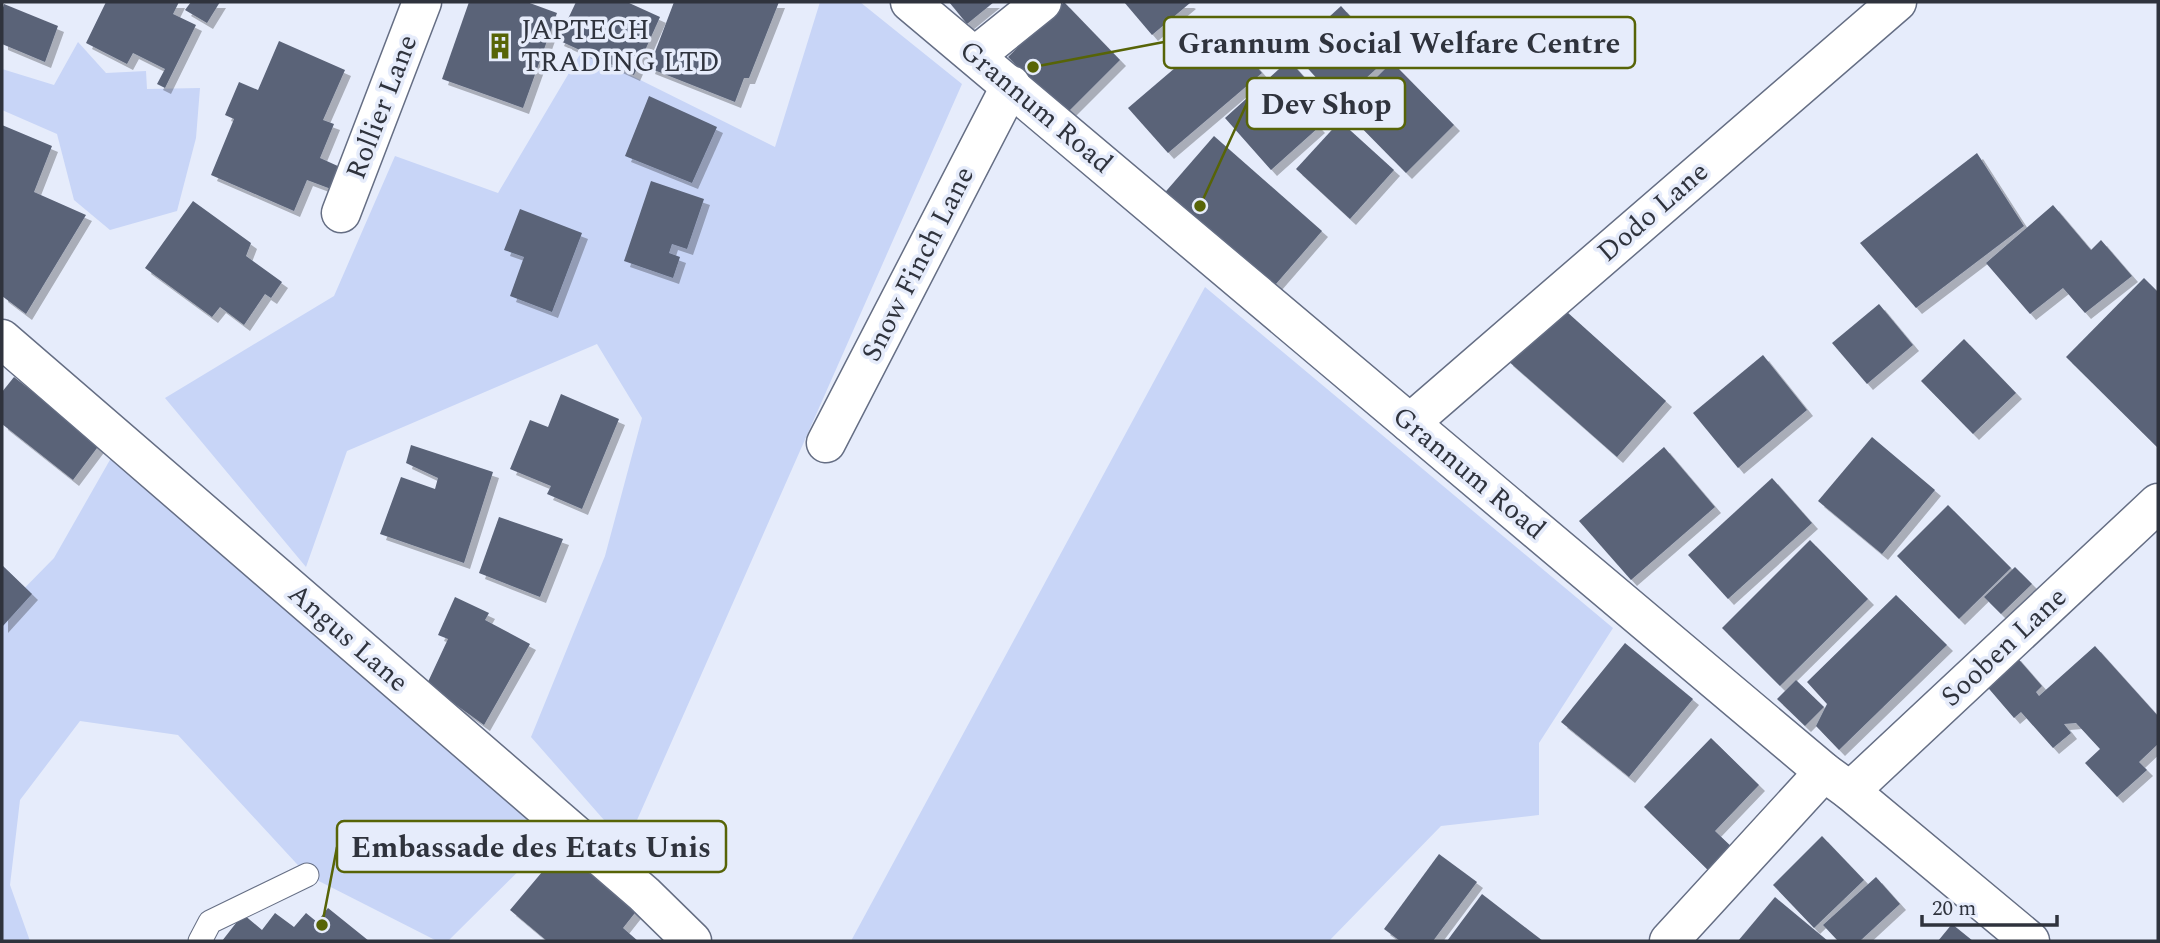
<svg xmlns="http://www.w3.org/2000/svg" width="2160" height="943" font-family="Spectral,serif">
	<defs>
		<filter id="shadow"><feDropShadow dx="6" dy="6" stdDeviation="0" flood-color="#0004"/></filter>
	</defs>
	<rect width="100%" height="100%" fill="#e6ecfb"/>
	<g fill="#c8d5f7">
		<path d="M820,2h40l102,82 -336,761 -95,-108 74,-181 37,-138 -45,-74 -250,107 -41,116 -141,-169 169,-102 61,-140 103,37 84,-142 193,96z"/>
		<path d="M78,42l28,31 40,-2 1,18 53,-1 -4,50 -19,73 -67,19 -36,-30 -17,-66 -55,-24v-41l52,16z"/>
		<path d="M1205,287l408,341 -74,115v72l-98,11 -112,115h-478z"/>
		<path d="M115,451l442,382 -109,108h-11l-130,-66 -129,-140 -98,-14 -60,79 -10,85 20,56h-28v-330l52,-53z"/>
	</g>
	<g fill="#5a6378" filter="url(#shadow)">
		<path d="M106,2h73l-6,12 23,11 -31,63 -8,-4 8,-15 -32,-16 -6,11 -41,-21z"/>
		<path d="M191,2h29l-13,21 -22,-13z"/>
		<path d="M469,2h58l30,11 -34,95 -81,-29z"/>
		<path d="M576,2h51l33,15 -26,58 -76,-35z"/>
		<path d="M674,2h105l-30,76h-5l-9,24 -86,-34z"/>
		<path d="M949,2h45l-27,22z"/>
		<path d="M1064,2l56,58 -55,55 -57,-58z"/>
		<path d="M1124,2h64l2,1 -38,32z"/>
		<path d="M4,4l54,22 -13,36 -43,-18v-33z"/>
		<path d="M1341,6l47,52 -49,45 -47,-52z"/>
		<path d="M1223,27l39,46 -94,80 -40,-45z"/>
		<path d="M279,41l66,29 -22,50 11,4 -14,34 20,9 -9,22 -24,-9 -13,31 -83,-36 23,-56 -9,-4 14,-33 19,8z"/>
		<path d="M1289,60l31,35 -17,15 16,17 -48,43 -46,-52z"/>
		<path d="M1392,62l62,63 -48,48 -62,-63z"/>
		<path d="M649,96l68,31 -25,56 -67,-27z"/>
		<path d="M1340,121l54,49 -44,49 -54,-50z"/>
		<path d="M2,125l50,21 -18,46 52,23 -60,99 -24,-18z"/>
		<path d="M1214,136l108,95 -53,61 -108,-95z"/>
		<path d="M1977,153l47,73 -108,82 -56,-65z"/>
		<path d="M651,181l53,18 -17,50 -15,-5 -3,9 11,4 -7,21 -49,-17z"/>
		<path d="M193,201l58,42 -5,13 36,26 -11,16 -6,-4 -21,31 -24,-18 -8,10 -67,-49z"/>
		<path d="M2053,205l38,45 10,-10 31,36 -47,37 -22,-25 -33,26 -44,-51z"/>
		<path d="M520,209l62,24 -30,79 -42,-16 14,-39 -20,-7z"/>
		<path d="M2144,278l14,14v156l-92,-91z"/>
		<path d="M1557,303l109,98 -49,56 -110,-97z"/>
		<path d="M1879,304l34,41 -46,39 -35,-41z"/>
		<path d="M1964,339l52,54 -43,41 -52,-53z"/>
		<path d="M1763,355l44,55 -69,58 -45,-55z"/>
		<path d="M14,377l86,67 -27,36 -71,-56v-32z"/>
		<path d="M561,394l58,25 -37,90 -35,-15 4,-8 -41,-17 20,-49 18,7z"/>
		<path d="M1872,437l63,53 -53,64 -64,-53z"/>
		<path d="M411,445l82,27 -29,91 -84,-29 21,-57 34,12 3,-11 -32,-15z"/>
		<path d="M1664,447l51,60 -84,73 -52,-59z"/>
		<path d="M1772,478l40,45 -84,76 -40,-44z"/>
		<path d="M1948,505l63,63 -52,51 -62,-63z"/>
		<path d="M499,517l64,22 -23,58 -61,-24z"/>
		<path d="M1810,540l58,59 -88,87 -58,-58z"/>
		<path d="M2,565l30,29 -30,33z"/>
		<path d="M2015,567l17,17 -31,30 -17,-17z"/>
		<path d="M1896,595l51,50 -108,105 -23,-24 11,-22 -20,-22z"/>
		<path d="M455,597l34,16 -4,7 45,24 -46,81 -57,-41 21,-45 -10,-4z"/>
		<path d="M1625,643l68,56 -64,78 -68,-55z"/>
		<path d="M2095,646l63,70v28l-19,18 8,8 -30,27 -32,-34 15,-14 -24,-26 -12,1 7,9 -18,15 -32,-36 -7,6 -30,-35 31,-28 27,31 -6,6 3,4z"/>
		<path d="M1796,680l28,27 -19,19 -28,-27z"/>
		<path d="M1711,738l48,47 -44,46 22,21 -23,24 -70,-69z"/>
		<path d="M1822,836l42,44 -50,48 -41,-43z"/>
		<path d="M564,846l74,63 -15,19 15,13h-91l-37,-31z"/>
		<path d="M1439,854l38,28 -44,59h-33l-16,-12z"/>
		<path d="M1876,877l24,27 -40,37h-22l-15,-16z"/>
		<path d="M1482,894l61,47h-96z"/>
		<path d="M1775,897l53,44h-90z"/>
		<path d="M328,908l41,33h-147l21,-27 19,16 13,-17 19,14 12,-14 11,9z"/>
		<path d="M1952,924l21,17h-35z"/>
	</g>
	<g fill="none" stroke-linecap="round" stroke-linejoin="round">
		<g stroke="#656e84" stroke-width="25">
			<path id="lane" d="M200,941l10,-19 97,-47"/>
		</g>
		<g stroke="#656e84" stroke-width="41">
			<g id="street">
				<path d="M910,2l914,770 26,19 180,150"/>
				<path d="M975,56l67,-54"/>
				<path d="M341,213l81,-211"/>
				<path d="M2,339l642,555 48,47"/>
				<path d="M1410,423l487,-421"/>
				<path d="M826,443l185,-358"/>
				<path d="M1850,791l308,-288"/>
				<path d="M1669,941l155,-169"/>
			</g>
		</g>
		<use href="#lane" stroke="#fff" stroke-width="23"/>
		<use href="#street" stroke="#fff" stroke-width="38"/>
	</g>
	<defs>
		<g id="building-bare" transform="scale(2.1)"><path d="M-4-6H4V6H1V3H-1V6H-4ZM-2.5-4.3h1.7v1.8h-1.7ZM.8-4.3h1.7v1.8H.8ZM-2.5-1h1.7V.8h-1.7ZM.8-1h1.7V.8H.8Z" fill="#576407" stroke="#e6ecfb" stroke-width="2.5" paint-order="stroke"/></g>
	</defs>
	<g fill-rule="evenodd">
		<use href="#building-bare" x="500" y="46"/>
	</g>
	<g text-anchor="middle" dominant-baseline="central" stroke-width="7" stroke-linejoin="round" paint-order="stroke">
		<g font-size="28" fill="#2f333d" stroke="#e6ecfb" text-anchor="start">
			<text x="521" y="30">JAPTECH<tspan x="521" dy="32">TRADING LTD</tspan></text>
		</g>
		<g font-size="28" fill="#2f333d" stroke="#e6ecfb">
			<text transform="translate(382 107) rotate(-69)">Rollier Lane</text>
			<text transform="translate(1036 107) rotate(40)">Grannum Road</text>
			<text transform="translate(1653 212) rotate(-41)">Dodo Lane</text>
			<text transform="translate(918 264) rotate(-63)">Snow Finch Lane</text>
			<text transform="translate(1469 473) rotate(40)">Grannum Road</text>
			<text transform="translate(348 638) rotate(41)">Angus Lane</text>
			<text transform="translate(2004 647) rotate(-43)">Sooben Lane</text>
		</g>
	</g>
	<path fill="none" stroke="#576407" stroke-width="2.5" d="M1033 67L1164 42M1200 206L1247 103M322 925L337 847"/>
	<g fill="#576407" stroke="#e6ecfb" stroke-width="2.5">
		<circle cx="1033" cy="67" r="7"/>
		<circle cx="1200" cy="206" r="7"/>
		<circle cx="322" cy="925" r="7"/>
	</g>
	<g fill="#e6ecfb" stroke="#576407" stroke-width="2.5">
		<rect x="1164" y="17" width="471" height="51" rx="7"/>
		<rect x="1247" y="78" width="158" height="51" rx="7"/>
		<rect x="337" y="821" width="389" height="51" rx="7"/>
	</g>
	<g font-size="30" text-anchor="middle" font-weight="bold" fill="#2f333d">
		<text x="1399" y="53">Grannum Social Welfare Centre</text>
		<text x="1326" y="114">Dev Shop</text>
		<text x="531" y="857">Embassade des Etats Unis</text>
	</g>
	<rect width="2160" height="943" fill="none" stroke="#2f333d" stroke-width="7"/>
	<path d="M1922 915v10h135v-10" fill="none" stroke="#2f333d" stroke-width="3.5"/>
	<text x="1932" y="915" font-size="21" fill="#2f333d" stroke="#e6ecfb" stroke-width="5" paint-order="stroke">20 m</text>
</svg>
